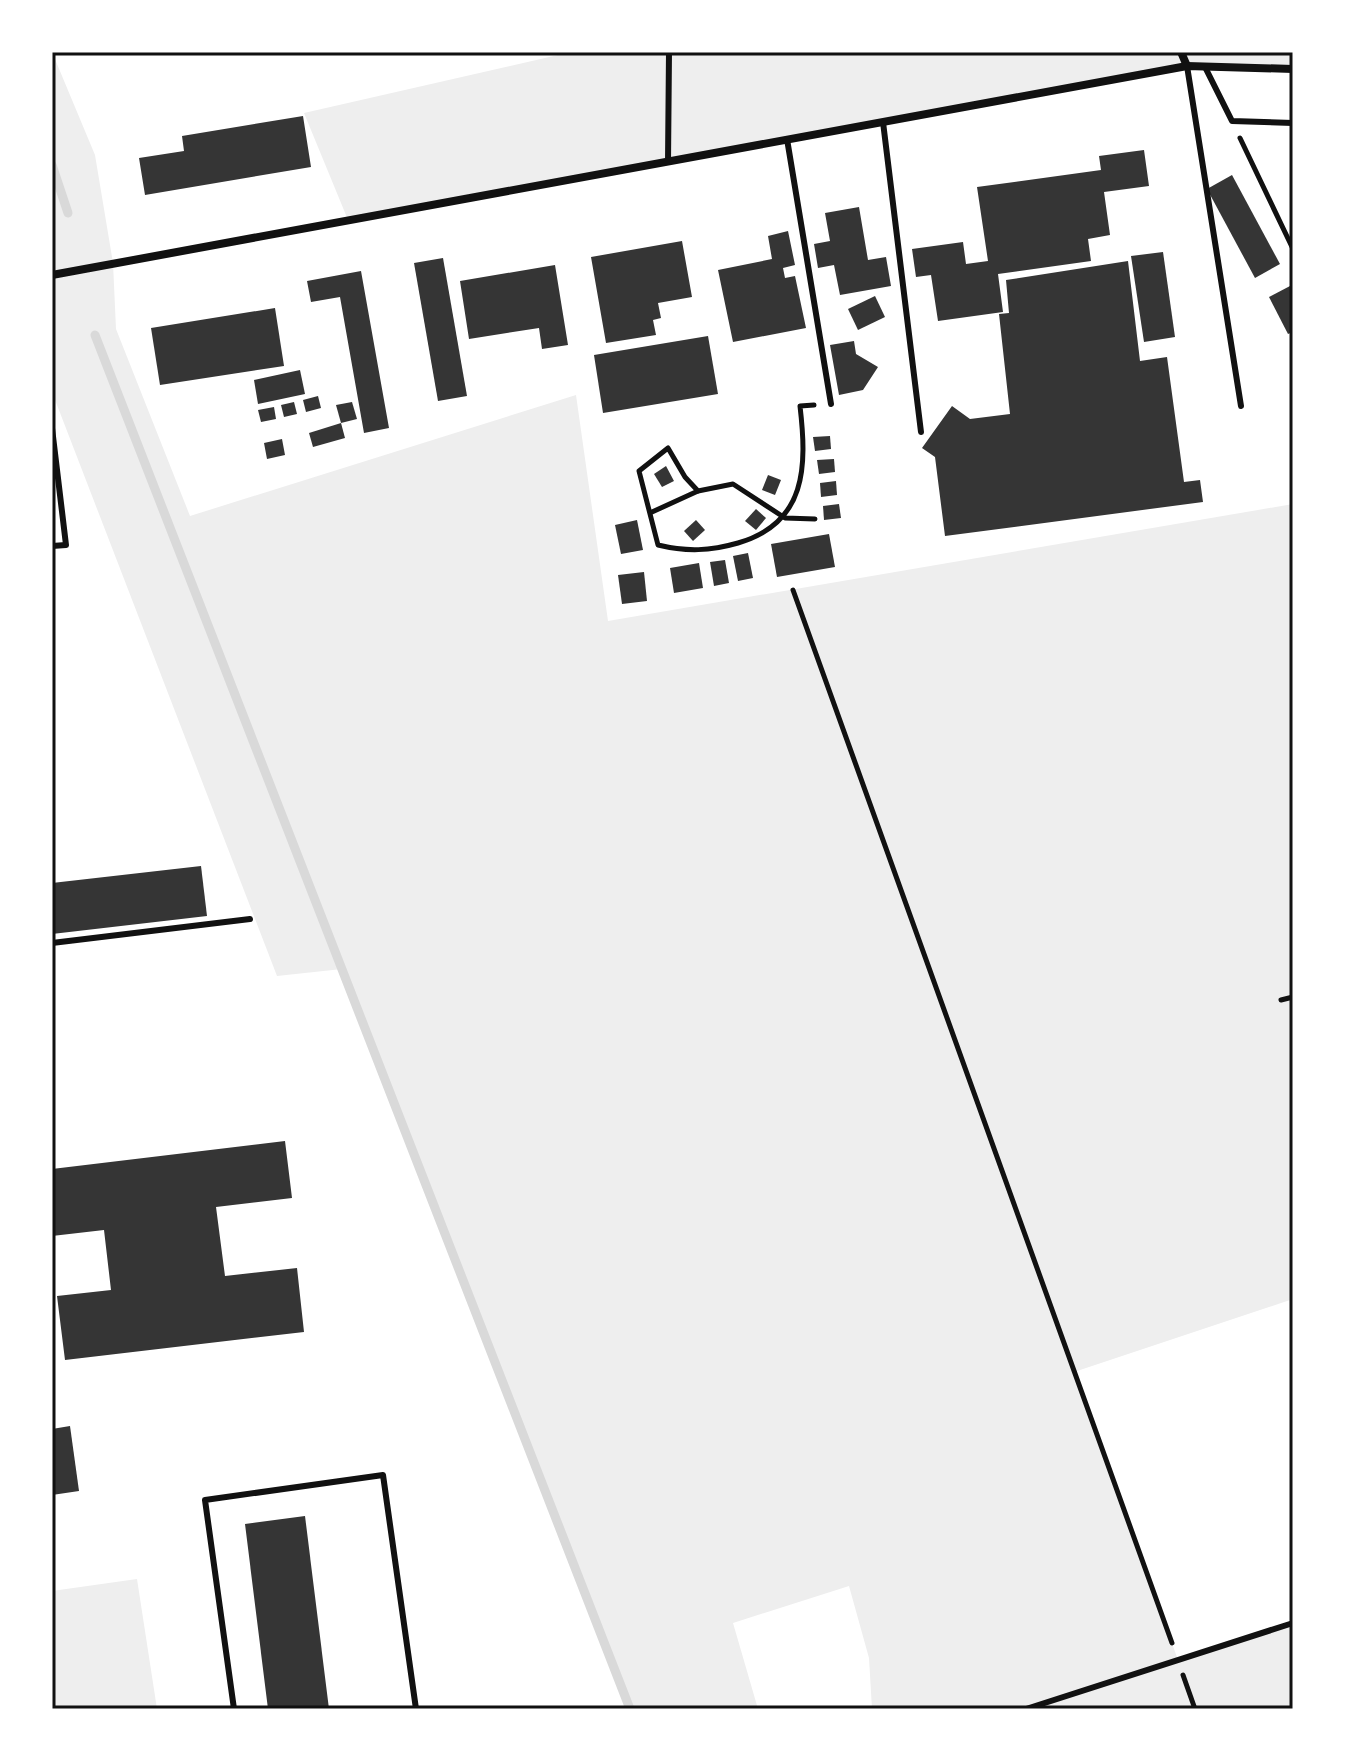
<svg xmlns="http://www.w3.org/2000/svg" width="1345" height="1761" font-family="'Archivo Narrow',sans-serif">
	<rect width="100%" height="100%" fill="#fff"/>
	<g fill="#eee">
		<path d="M52,52l43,103 18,108 3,66 74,187 386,-121 32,226 685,-117v795l-219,73 104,288 115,-37v86h-421l-3,-51 -20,-72 -116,37 25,86h-128l-288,-740 -65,7 -225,-584z"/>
		<path d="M571,52h722v17l-106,-3 -839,154 -44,-107z"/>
		<path d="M137,1579l20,130h-105v-118z"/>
	</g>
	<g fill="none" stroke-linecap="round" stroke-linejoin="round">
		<g stroke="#d9d9d9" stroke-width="9">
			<path d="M52,165l16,48"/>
			<path d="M95,335l535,1374"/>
		</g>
	</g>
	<g fill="#353535">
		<path d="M303,116l8,51 -166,28 -6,-37 45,-7 -2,-15z"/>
		<path d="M1144,150l5,36 -45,6 6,43 -22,4 3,22 -93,13 5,38 -65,9 -7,-46 -15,2 -4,-28 51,-7 3,22 22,-3 -11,-74 124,-17 -2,-14z"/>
		<path d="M1232,175l48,89 -25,14 -48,-89z"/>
		<path d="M859,207l9,53 18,-3 5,29 -51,9 -6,-30 -16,3 -4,-24 16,-3 -5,-28z"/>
		<path d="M788,231l7,34 -12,3 2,10 10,-2 11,52 -73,14 -15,-72 54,-11 -4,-23z"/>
		<path d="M682,241l10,56 -34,6 3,15 -8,2 3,15 -50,8 -15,-86z"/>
		<path d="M1163,252l12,85 -31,5 -13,-86z"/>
		<path d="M443,258l24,138 -29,5 -24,-138z"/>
		<path d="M1128,261l12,100 27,-4 17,125 16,-2 3,22 -258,34 -10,-79 -13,-9 30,-42 18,13 40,-5 -11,-100 10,-1 -3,-33z"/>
		<path d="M555,265l13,80 -26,4 -3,-21 -70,11 -9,-58z"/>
		<path d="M361,271l28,157 -25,5 -24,-136 -29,5 -4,-21z"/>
		<path d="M1290,286l3,46 -5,2 -19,-37z"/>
		<path d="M875,296l10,21 -27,13 -10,-21z"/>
		<path d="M275,308l9,58 -124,19 -9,-57z"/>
		<path d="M708,336l10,58 -115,19 -9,-58z"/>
		<path d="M854,341l2,13 22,13 -15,23 -24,5 -9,-50z"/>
		<path d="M300,370l5,24 -47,10 -4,-24z"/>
		<path d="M318,396l3,12 -15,4 -3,-12z"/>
		<path d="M294,402l3,12 -13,3 -3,-12z"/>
		<path d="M352,402l5,17 -16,4 -5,-18z"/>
		<path d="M274,407l2,12 -15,3 -3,-12z"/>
		<path d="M341,423l4,15 -32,9 -4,-14z"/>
		<path d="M830,436l1,13 -16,2 -2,-14z"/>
		<path d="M282,439l3,16 -18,4 -3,-16z"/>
		<path d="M834,459l1,13 -16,2 -2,-14z"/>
		<path d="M666,466l8,15 -12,6 -8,-13z"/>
		<path d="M768,475l13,5 -6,15 -13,-5z"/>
		<path d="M836,481l1,14 -16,2 -1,-14z"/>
		<path d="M839,504l2,14 -17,2 -1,-14z"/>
		<path d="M756,509l10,9 -10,12 -11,-9z"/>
		<path d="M637,520l6,30 -22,4 -6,-29z"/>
		<path d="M696,520l9,10 -12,11 -9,-10z"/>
		<path d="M829,534l6,33 -58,10 -6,-33z"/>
		<path d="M748,553l5,25 -15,3 -5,-25z"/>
		<path d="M725,560l4,23 -15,3 -4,-24z"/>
		<path d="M699,563l4,25 -29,5 -4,-25z"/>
		<path d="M644,572l3,29 -25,3 -4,-29z"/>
		<path d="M201,866l6,50 -155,18v-51z"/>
		<path d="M285,1141l7,57 -76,9 9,69 72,-8 7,64 -239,28 -8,-64 54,-6 -7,-60 -52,6v-67z"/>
		<path d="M70,1426l9,65 -27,4v-66z"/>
		<path d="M305,1516l24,193h-61l-23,-185z"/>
	</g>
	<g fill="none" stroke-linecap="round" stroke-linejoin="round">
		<g stroke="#111" stroke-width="5">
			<path d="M1240,138l53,111"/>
			<path d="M814,405l-14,1c7,60 7,117 -62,137 -28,8 -51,9 -80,2l-19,-74 29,-23 17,29 13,14 35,-7 52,34 30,1"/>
			<path d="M652,512l46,-21"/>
			<path d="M793,590l379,1053"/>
			<path d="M1281,1000l12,-3"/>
			<path d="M1183,1675l12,34"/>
		</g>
		<g stroke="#111" stroke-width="6">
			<path d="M1187,66l54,340"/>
			<path d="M1205,67l27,54 61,2"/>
			<path d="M883,122l38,310"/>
			<path d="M787,139l44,265"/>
			<path d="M668,162l1,-110"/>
			<path d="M52,428l14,117 -14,1"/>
			<path d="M52,943l198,-24"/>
			<path d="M234,1709l-29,-209 178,-25 33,234"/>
			<path d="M1026,1709l267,-86"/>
		</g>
		<g stroke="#111" stroke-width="8">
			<path d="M1181,52l6,14"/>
			<path d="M52,275l1135,-209 106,3"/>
		</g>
	</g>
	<rect width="1345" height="1761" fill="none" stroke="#ffffff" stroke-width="108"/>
	<rect x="54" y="54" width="1237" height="1653" fill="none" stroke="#111" stroke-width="3"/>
</svg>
